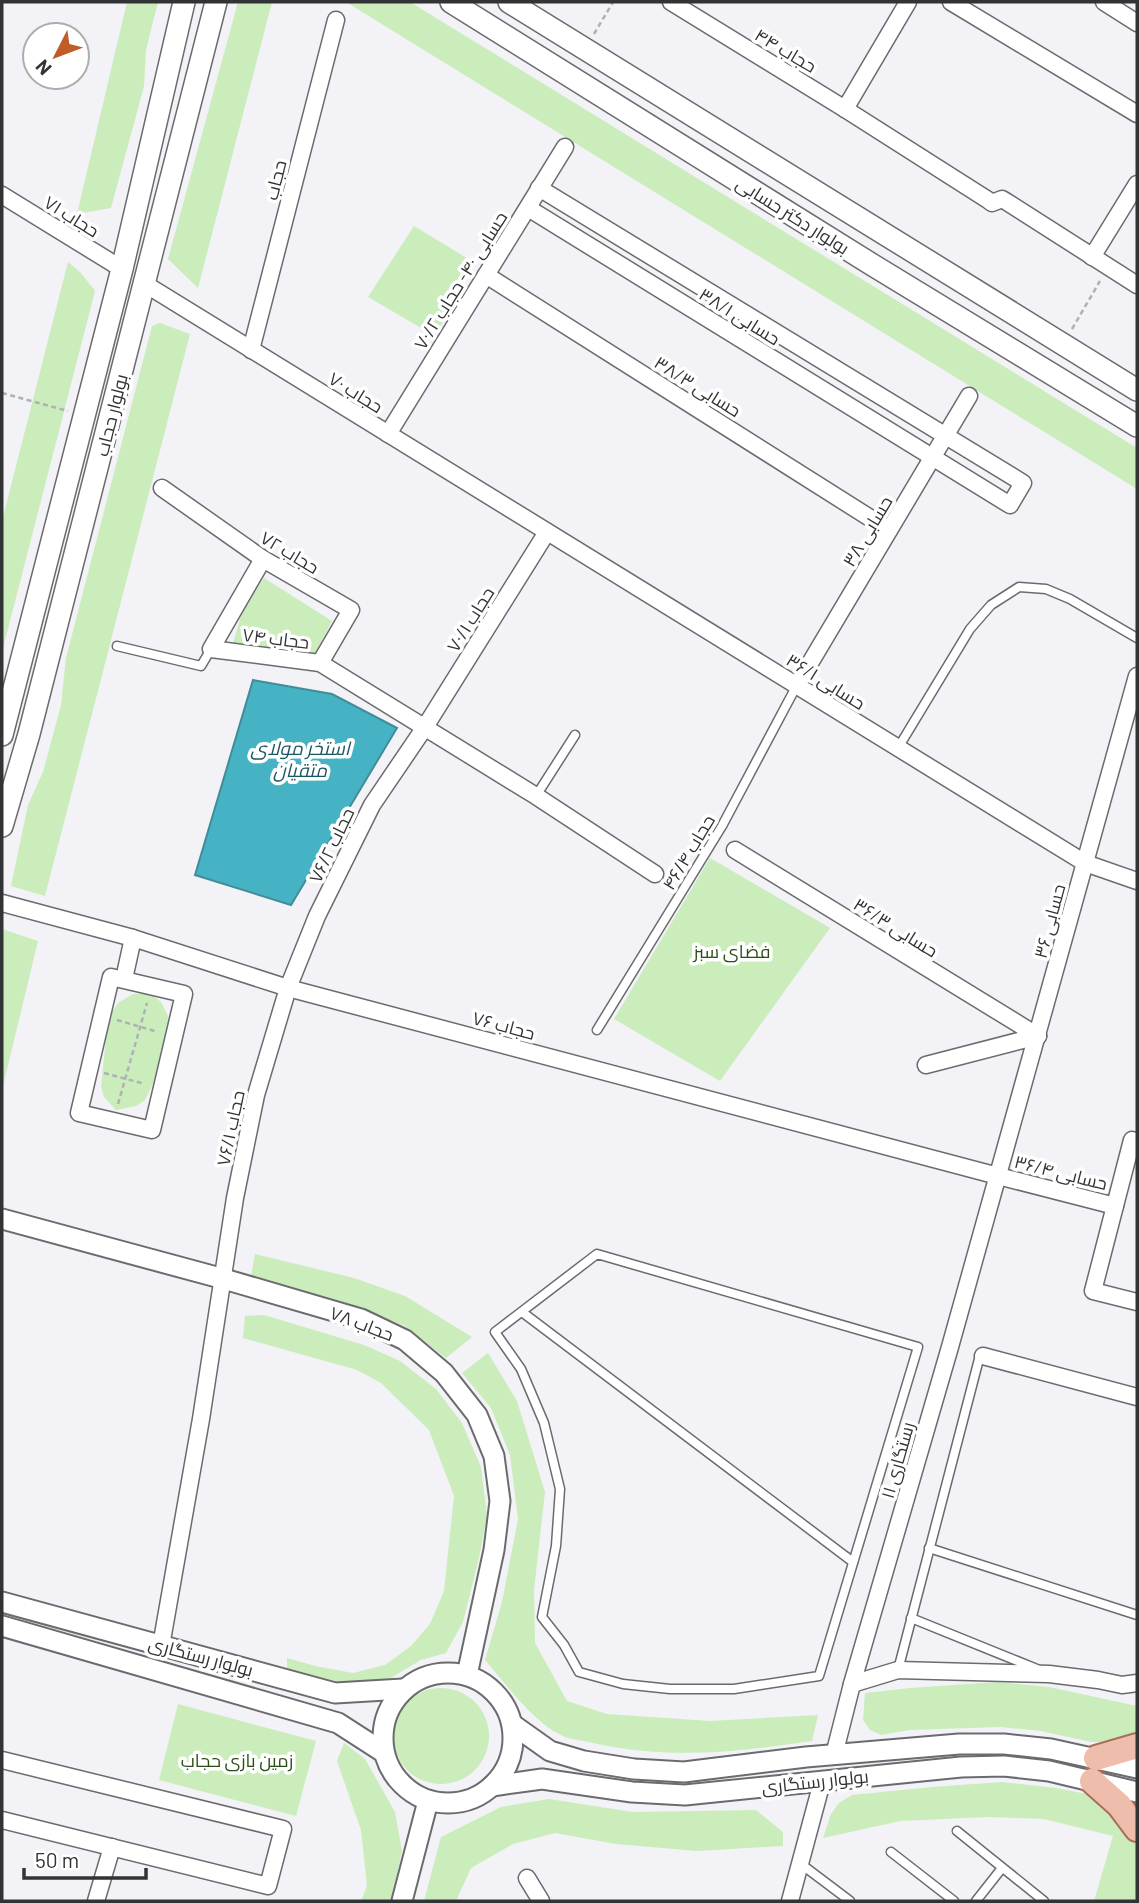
<svg xmlns="http://www.w3.org/2000/svg" width="1139" height="1903" font-family="Barlow,Cairo,sans-serif">
	<rect width="100%" height="100%" fill="#f2f2f7"/>
	<g fill="#caedbb">
		<path d="M127,2h31l-12,48 -2,36 -33,122 -34,6z"/>
		<path d="M238,2h34l-74,286 -30,-29z"/>
		<path d="M346,2h64l727,446v41z"/>
		<path d="M414,226l61,37 -40,73 -67,-39z"/>
		<path d="M68,262l12,10 15,19 -93,361v-131z"/>
		<path d="M160,323l30,11 -145,562 -34,-10 17,-81 15,-33 18,-67 5,-47 86,-332z"/>
		<path d="M264,578l68,43 -18,35 -81,-13 10,-34z"/>
		<path d="M710,858l120,70 -110,153 -106,-62z"/>
		<path d="M2,929l36,12 -36,149z"/>
		<path d="M133,994h17l11,8 8,16 -1,17 -16,51 -7,14 -9,6 -20,4 -12,-13 -3,-10 7,-69 10,-15z"/>
		<path d="M255,1254l99,24 51,18 67,41 -26,21 -41,-32 -66,-25 -88,-25z"/>
		<path d="M264,1315l100,30 36,16 36,28 26,34 19,44 6,49 -8,42 -16,64 -17,31 -25,7 -42,25h-42l-50,-12v-15l28,8 38,7 32,-8 26,-19 19,-22 14,-33 10,-95 -25,-66 -48,-47 -24,-13 -114,-32 2,-22z"/>
		<path d="M488,1353l29,48 28,91 -11,98 1,53 32,58 40,13 103,7 108,-6 -6,26c-76,11 -143,19 -219,2 -10,-3 -23,-3 -32,-8 -27,-12 -56,-52 -76,-75l17,-58 16,-83 -8,-64 -19,-47 -29,-35z"/>
		<path d="M998,1682l51,5 88,19v30l-22,6h-24l-50,-11 -41,-4 -90,3 -29,5 -11,-5 -7,-10 2,-27 45,-5z"/>
		<circle cx="441" cy="1736" r="48"/>
		<path d="M178,1704l138,37 -20,75 -137,-36z"/>
		<path d="M344,1743l21,16 30,53 7,39 -11,50h-30l6,-15 -6,-56 -24,-69z"/>
		<path d="M1002,1782l54,6 36,7 45,44v62h-43l19,-65 -69,-17 -57,-2 -87,4 -77,17 8,-24 8,-11 13,-8 80,-8z"/>
		<path d="M549,1799l84,13 123,-2 27,22v14l-86,5 -81,-7 -61,-11 -42,11 -42,24 -15,33h-32l17,-64 60,-30z"/>
	</g>
	<path fill="#46b3c4" stroke="#408d99" stroke-width="2" d="M253,680l79,14 65,34 -106,177 -96,-30z"/>
	<g fill="none" stroke-linecap="round" stroke-linejoin="round">
		<g stroke="#6b6b6f" stroke-width="11">
			<g id="service">
				<path d="M117,646l84,20 10,-17"/>
				<path d="M898,748l72,-119 21,-24 28,-18 27,2 24,10 67,39"/>
				<path d="M536,796l39,-61"/>
				<path d="M597,1030l125,-204 75,-141"/>
				<path d="M597,1254l321,93 -99,329 -85,13h-64l-47,-5 -44,-12 -15,-27 -22,-28 14,-71 4,-57 -16,-66 -23,-54 -26,-37z"/>
				<path d="M522,1312l331,250"/>
				<path d="M929,1548l208,67"/>
				<path d="M911,1618l126,51"/>
				<path d="M898,1670l81,-311 4,-3"/>
				<path d="M957,1831l87,70"/>
				<path d="M891,1852l63,49"/>
				<path d="M801,1864l49,37"/>
				<path d="M976,1901l26,-33"/>
			</g>
		</g>
		<g stroke="#6b6b6f" stroke-width="19">
			<g id="minor">
				<path d="M671,2l174,107 143,91 4,3 10,-4 5,3 130,83"/>
				<path d="M951,2l186,112"/>
				<path d="M1104,2l33,21"/>
				<path d="M845,109l63,-107"/>
				<path d="M2,195l120,74"/>
				<path d="M528,208l482,297 13,-22 -484,-295"/>
				<path d="M1092,257l45,-73"/>
				<path d="M486,275l403,255"/>
				<path d="M145,284l940,579 52,18"/>
				<path d="M251,350l85,-330"/>
				<path d="M388,434l177,-287"/>
				<path d="M162,488l101,71 88,51 -31,53"/>
				<path d="M263,559l-52,90 109,14 216,133 119,78"/>
				<path d="M797,685l172,-289"/>
				<path d="M735,850l303,186"/>
				<path d="M2,903l131,35 155,50 710,188 117,30"/>
				<path d="M111,977l73,17 -32,136 -73,-17z"/>
				<path d="M124,979l9,-41"/>
				<path d="M926,1065l112,-29"/>
				<path d="M1137,1141l-5,-1 -39,151 44,11"/>
				<path d="M983,1356l154,41"/>
				<path d="M161,1646l40,-227 34,-221 21,-103 32,-107 29,-72 55,-111 53,-78 122,-195"/>
				<path d="M852,1684l46,-14 151,4 49,6 24,5 15,-2"/>
				<path d="M834,1755l18,-71 98,-337 187,-671"/>
				<path d="M2,1760l281,69 -15,57 -266,-66"/>
				<path d="M527,1878l14,23"/>
				<path d="M96,1901l16,-54"/>
				<path d="M790,1901l32,-119"/>
			</g>
		</g>
		<g stroke="#6b6b6f" stroke-width="23">
			<g id="tertiary">
				<path d="M2,1219l222,60 137,40 44,21 39,33 33,42 17,41 6,45 -6,49 -27,125"/>
				<path d="M2,1602l333,91 68,-4"/>
				<path d="M2,1626l336,97 45,29"/>
				<circle cx="448" cy="1738" r="65"/>
				<path d="M512,1724l38,27 34,10 50,8 50,3 122,-15 153,-13h45l47,5 86,19"/>
				<path d="M492,1786l50,-7 90,13 53,3 276,-28 43,-1 45,5 88,21"/>
				<path d="M402,1901l26,-100"/>
			</g>
		</g>
		<g stroke="#6b6b6f" stroke-width="24">
			<g id="secondary">
				<path d="M451,2l420,262 266,162"/>
				<path d="M509,2l628,388"/>
				<path d="M2,735l120,-466 62,-267"/>
				<path d="M2,826l27,-92 187,-732"/>
			</g>
		</g>
		<g stroke="#a6705d" stroke-width="28">
			<g id="primary">
				<path d="M1096,1758l41,-12"/>
				<path d="M1092,1781l27,24 18,24"/>
			</g>
		</g>
		<g stroke="#b0b1b4" stroke-width="2.5" stroke-dasharray="5 3.5" stroke-linecap="butt">
			<path d="M594,34l19,-32"/>
			<path d="M1072,329l28,-48"/>
			<path d="M2,393l66,18"/>
			<path d="M117,1020l41,12"/>
			<path d="M104,1073l41,11"/>
			<path d="M118,1104l29,-101"/>
		</g>
		<use href="#service" stroke="#fff" stroke-width="8"/>
		<use href="#minor" stroke="#fff" stroke-width="16"/>
		<use href="#tertiary" stroke="#fff" stroke-width="19"/>
		<use href="#secondary" stroke="#fff" stroke-width="21"/>
		<use href="#primary" stroke="#efbdab" stroke-width="24"/>
	</g>
	<g text-anchor="middle" dominant-baseline="central" stroke-width="7" stroke-linejoin="round" paint-order="stroke">
		<g font-size="18" fill="#323334" stroke="#fff">
			<text transform="translate(786 50) rotate(31)">حجاب ۴۴</text>
			<text transform="translate(275 180) rotate(-76)">حجاب</text>
			<text transform="translate(793 215) rotate(32)">بولوار دکتر حسابی</text>
			<text transform="translate(72 216) rotate(32)">حجاب ۷۱</text>
			<text transform="translate(460 280) rotate(-58)">حسابی ۴۰- حجاب ۷۰/۲</text>
			<text transform="translate(740 316) rotate(32)">حسابی ۳۸/۱</text>
			<text transform="translate(698 386) rotate(32)">حسابی ۳۸/۳</text>
			<text transform="translate(356 392) rotate(32)">حجاب ۷۰</text>
			<text transform="translate(111 415) rotate(-76)">بولوار حجاب</text>
			<text transform="translate(867 531) rotate(-59)">حسابی ۳۸</text>
			<text transform="translate(290 552) rotate(31)">حجاب ۷۲</text>
			<text transform="translate(470 619) rotate(-58)">حجاب ۷۰/۱</text>
			<text transform="translate(276 638) rotate(7)">حجاب ۷۴</text>
			<text transform="translate(826 681) rotate(32)">حسابی ۳۶/۱</text>
			<text transform="translate(331 845) rotate(-64)">حجاب ۷۶/۲</text>
			<text transform="translate(688 852) rotate(-59)">حجاب ۴۶/۴</text>
			<text transform="translate(1049 921) rotate(-75)">حسابی ۳۶</text>
			<text transform="translate(896 927) rotate(32)">حسابی ۳۶/۳</text>
			<text transform="translate(504 1025) rotate(15)">حجاب ۷۶</text>
			<text transform="translate(230 1128) rotate(-78)">حجاب ۷۶/۱</text>
			<text transform="translate(1061 1172) rotate(14)">حسابی ۳۶/۴</text>
			<text transform="translate(362 1323) rotate(21)">حجاب ۷۸</text>
			<text transform="translate(897 1460) rotate(-74)">رستگاری ۱۱</text>
			<text transform="translate(201 1656) rotate(15)">بولوار رستگاری</text>
			<text transform="translate(815 1781) rotate(-6)">بولوار رستگاری</text>
		</g>
		<g font-size="18" fill="#2a4e16" stroke="#fff">
			<text x="732" y="951">فضای سبز</text>
			<text x="237" y="1760">زمین بازی حجاب</text>
		</g>
		<g font-size="19" font-style="italic" fill="#1b5861" stroke="#fff">
			<text x="300" y="747">استخر مولای<tspan x="300" dy="22">متقیان</tspan></text>
		</g>
	</g>
	<rect width="1139" height="1903" fill="none" stroke="#323334" stroke-width="7"/>
	<g transform="translate(56 56) rotate(228)"><circle r="33" fill="#ffffff" stroke="#adadae" stroke-width="2"/>
	<path d="M0-5L12 26L0 18L-12 26Z" fill="#c05c25"/>
	<text y="-10" font-size="19" font-weight="bold" text-anchor="middle" fill="#323334">N</text>
	</g>
	<path d="M24 1868v10h122v-10" fill="none" stroke="#323334" stroke-width="3.5"/>
	<text x="35" y="1868" font-size="21" fill="#323334" stroke="#ffffff" stroke-width="5" paint-order="stroke">50 m</text>
</svg>
